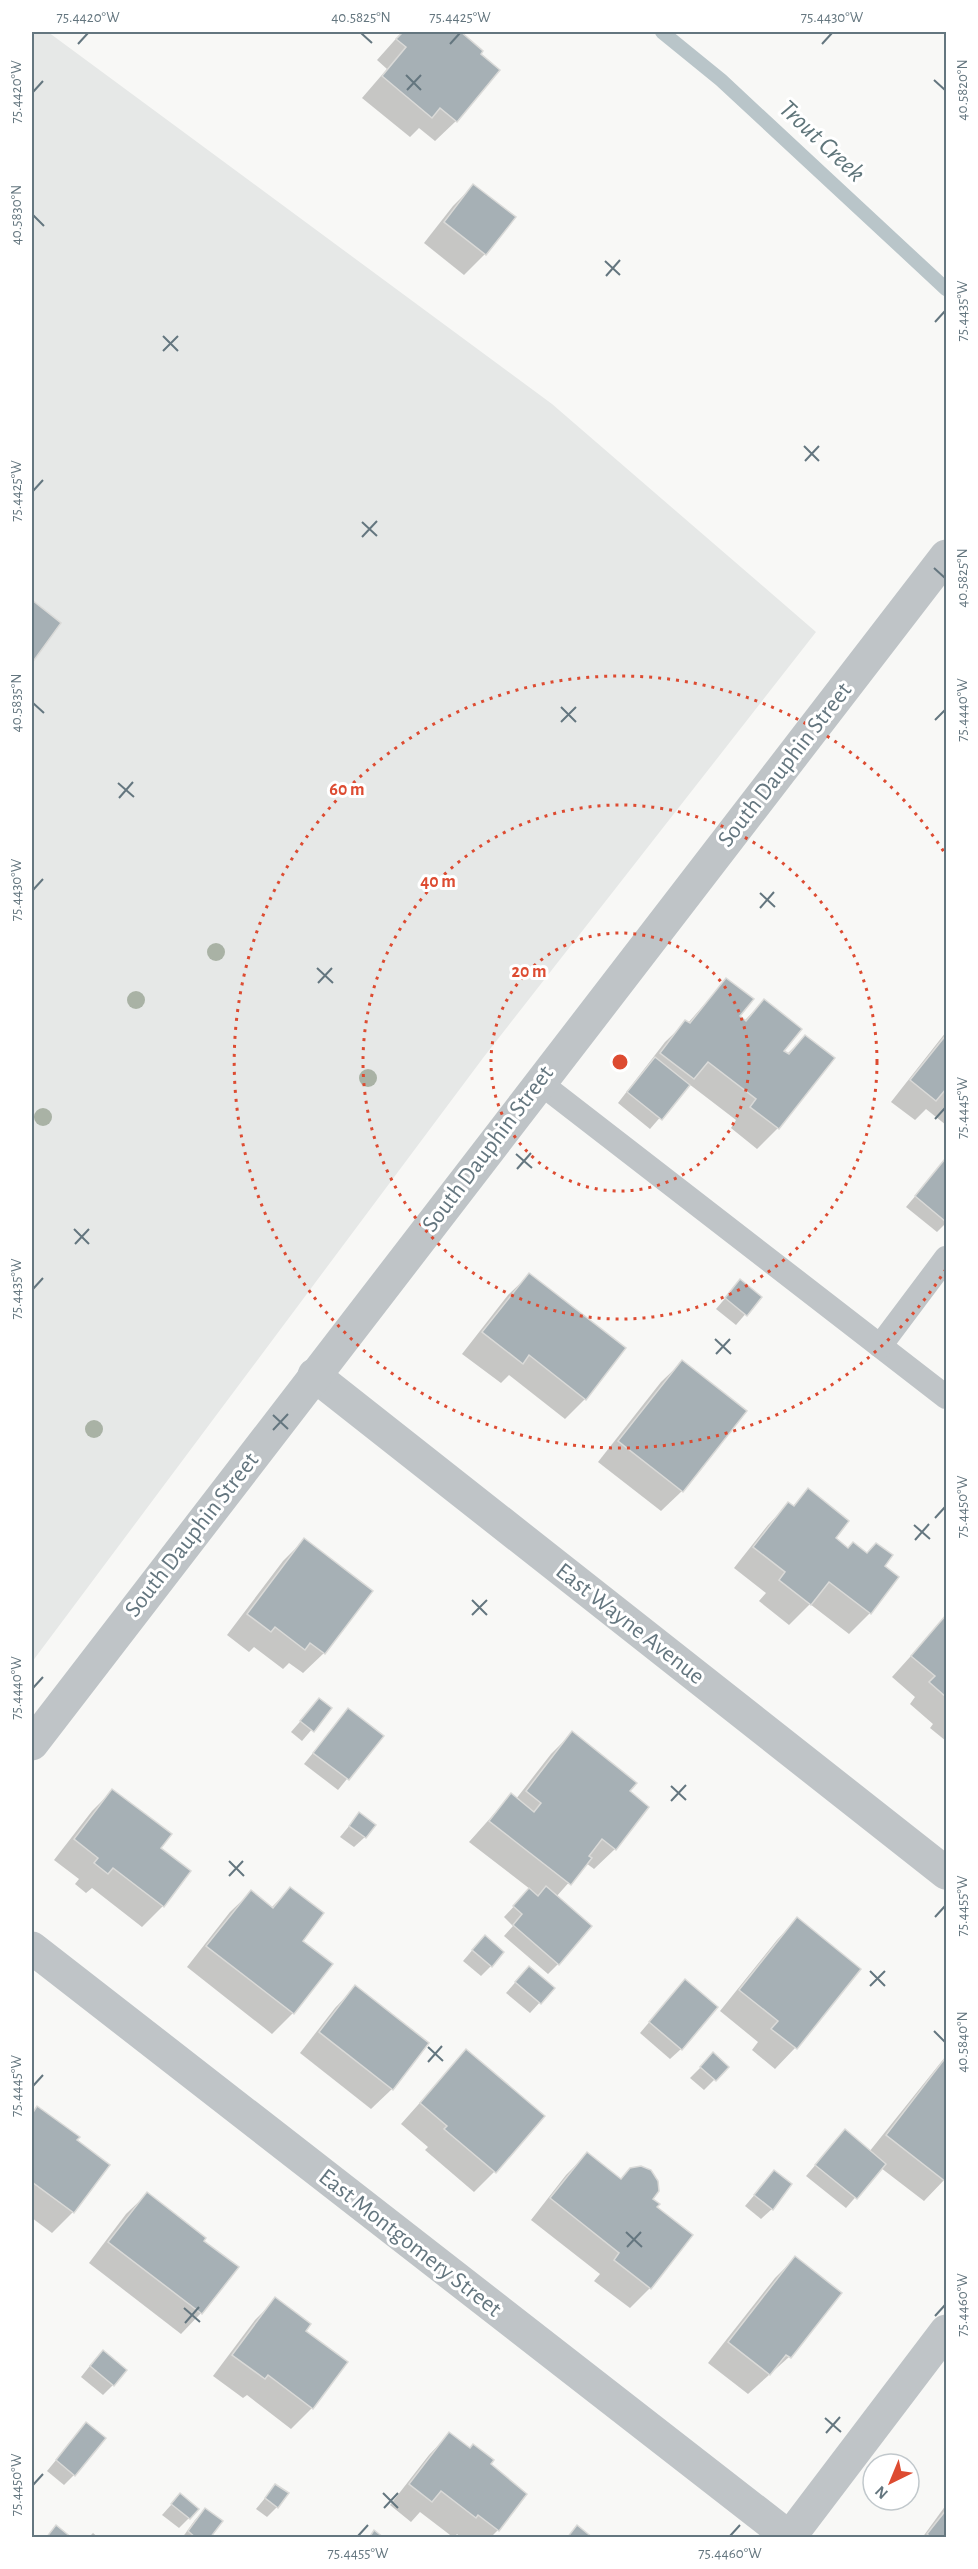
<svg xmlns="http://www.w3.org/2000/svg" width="978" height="2569" font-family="'Alegreya Sans',sans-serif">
	<rect width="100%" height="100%" fill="#f8f8f6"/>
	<path fill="#e6e8e7" d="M32,32h16l504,372 264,228 -333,426 -451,604z"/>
	<g fill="#0003">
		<path d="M402,32h56l23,19 -25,70 -21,20 -16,-13 -9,9 -48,-39 25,-29 -10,-9z"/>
		<path d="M473,186l41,31 -29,37 -21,21 -40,-32 29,-37z"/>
		<path d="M32,602l27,22 -27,36z"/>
		<path d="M726,980l12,36 6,5 20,-20 18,50 5,3 18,-17 28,21 -55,70 -21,21 -26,-21 5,-8 -47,-36 -39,45 -32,-26 47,-61 21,-20 2,1z"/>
		<path d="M946,1032v93l-20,-16 -11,11 -24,-18z"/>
		<path d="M945,1161l1,62 -9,9 -31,-25z"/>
		<path d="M529,1275l56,124 -20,20 -56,-44 -8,8 -39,-29 46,-59z"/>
		<path d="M740,1281l20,16 -24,28 -20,-16z"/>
		<path d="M682,1362v129l-21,20 -63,-49 63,-80z"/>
		<path d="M808,1490l25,49 15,11 35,16 14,11 -27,36 -21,21 -39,-30 -21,21 -30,-24 7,-8 -32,-25 34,-43 20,-21 4,3z"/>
		<path d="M304,1540l20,113 -21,20 -14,-10 -6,6 -29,-22 -5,5 -22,-17 56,-74z"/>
		<path d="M946,1617v124l-16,-13 3,-4 -23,-20 5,-7 -23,-20z"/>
		<path d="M319,1700l11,8 -28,33 -11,-9z"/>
		<path d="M348,1710l34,26 -44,54 -34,-26z"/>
		<path d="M572,1733l56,58 -13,58 -21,20 -8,-6 -30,34 2,67 -10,10 -44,-38 9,-10 -9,-9 26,-28 -61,-47 42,-47 5,4 35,-45z"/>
		<path d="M112,1791l47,58 30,23 -26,34 -21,21 -50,-39 -6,5 -11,-9 4,-5 -25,-19 38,-49z"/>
		<path d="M359,1814l6,23 -11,10 -14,-10z"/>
		<path d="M290,1889l10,52 -7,72 -21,21 -85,-67 43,-55 21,-20 20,16z"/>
		<path d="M797,1919l62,51 -64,78 -20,21 -23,-19 6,-8 -38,-31 57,-71z"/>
		<path d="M475,1947l16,19 -10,10 -18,-15z"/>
		<path d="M519,1978l34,10 -23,25 -24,-20z"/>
		<path d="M355,1987l37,102 -21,20 -71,-56 35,-45z"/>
		<path d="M675,1992l6,57 -11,10 -30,-26z"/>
		<path d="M466,2051l28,121 -20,20 -49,-42 3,-3 -27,-23z"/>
		<path d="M946,2056v122l-22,23 -43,-33 -35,40 -40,-32 29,-34 34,10z"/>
		<path d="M703,2065l24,2 -23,23 -14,-12z"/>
		<path d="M38,2108l70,57 -35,47 -21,21 -20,-15v-104z"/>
		<path d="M587,2154l33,26 31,19 4,8 -5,81 -20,20 -36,-27 6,-7 -69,-54 35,-45z"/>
		<path d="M774,2172l-2,37 -11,10 -16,-13z"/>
		<path d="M147,2194l55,47 -1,72 -20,21 -92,-71 37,-49z"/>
		<path d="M795,2258l-6,99 -41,37 -40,-31 67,-85z"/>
		<path d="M276,2299l28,32 42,32 -34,45 -21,21 -44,-34 -4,3 -30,-22 42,-56z"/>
		<path d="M93,2362l20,23 -10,10 -22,-18z"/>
		<path d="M86,2424l-12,51 -10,10 -17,-14z"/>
		<path d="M449,2434l39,30 10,66 -8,8h-29l-4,-4 -3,4 -34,-26 -9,10 -21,-17 39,-50z"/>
		<path d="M275,2486l2,21 -10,10 -11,-8z"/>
		<path d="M180,2495l9,23 -10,10 -17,-13z"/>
		<path d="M946,2505v33h-24z"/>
		<path d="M205,2510l3,28h-26l13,-18z"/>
		<path d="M93,2533l6,5h-11z"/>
	</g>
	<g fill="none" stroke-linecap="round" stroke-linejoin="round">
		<path stroke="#b9c5c9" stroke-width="14" d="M662,32l59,48 225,209"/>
	</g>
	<g fill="#a6b0b5" stroke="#dadad8" stroke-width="1.5">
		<path d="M403,32h58l22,19 -2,3 19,16 -43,52 -17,-14 -8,10 -50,-42 24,-29 -10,-8z"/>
		<path d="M473,184l43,33 -30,38 -42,-33z"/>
		<path d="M32,600l29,23 -29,40z"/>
		<path d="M726,978l28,21 -14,17 6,5 18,-22 38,30 -18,22 5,3 16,-19 30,23 -56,71 -29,-22 6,-8 -48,-37 -14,17 -34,-26 25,-33 5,3z"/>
		<path d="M946,1035v54l-10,12 -26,-21z"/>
		<path d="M655,1057l35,28 -28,35 -35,-28z"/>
		<path d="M945,1159l1,2v61l-31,-26z"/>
		<path d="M529,1273l97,75 -40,52 -57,-45 -6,9 -41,-32z"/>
		<path d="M740,1279l22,18 -15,19 -22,-18z"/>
		<path d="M682,1360l65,51 -64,81 -65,-51z"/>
		<path d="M808,1488l41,33 -13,17 12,10 5,-6 14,11 9,-10 17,12 -8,11 14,11 -28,37 -42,-32 -18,23 -32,-25 6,-8 -32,-25 35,-45 6,4z"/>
		<path d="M304,1538l69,53 -48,63 -15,-11 -5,7 -30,-23 -4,5 -24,-18z"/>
		<path d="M946,1615v82l-17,-15 6,-6 -24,-20z"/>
		<path d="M319,1698l13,10 -18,24 -14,-11z"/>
		<path d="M348,1708l36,28 -35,44 -36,-27z"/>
		<path d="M572,1731l65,52 -7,8 19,16 -33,43 -14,-11 -13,17 3,2 -21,27 -82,-64 22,-28 23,19 7,-9 -15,-12z"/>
		<path d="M112,1789l60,45 -11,14 30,23 -27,36 -51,-39 -5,6 -14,-11 4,-5 -24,-19z"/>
		<path d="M359,1812l17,13 -10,13 -17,-12z"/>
		<path d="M546,1886l46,40 -33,39 -46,-40 9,-11 -9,-8 16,-18 9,8z"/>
		<path d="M290,1887l34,26 -21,28 30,23 -39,50 -88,-68 45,-56 22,18z"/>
		<path d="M797,1917l64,52 -64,80 -26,-20 7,-8 -39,-31z"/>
		<path d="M485,1935l19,17 -12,15 -20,-17z"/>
		<path d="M529,1966l26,22 -14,16 -26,-22z"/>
		<path d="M685,1979l33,28 -36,43 -33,-28z"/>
		<path d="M355,1985l74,58 -36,47 -74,-58z"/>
		<path d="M466,2049l79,67 -49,57 -52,-44 3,-3 -27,-23z"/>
		<path d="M713,2052l16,15 -13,14 -16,-14z"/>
		<path d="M946,2057v125l-60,-47z"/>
		<path d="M37,2106l43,31 -3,3 33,25 -36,48 -42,-31v-68z"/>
		<path d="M845,2129l41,35 -29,35 -42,-34z"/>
		<path d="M587,2152l34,27 9,-11 11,-2 10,4 7,11 1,10 -6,8 7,5 -3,3 36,28 -42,54 -37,-29 5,-7 -69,-55z"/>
		<path d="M774,2170l18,14 -19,26 -19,-15z"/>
		<path d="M147,2192l59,46 -2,3 35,26 -37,47 -94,-72z"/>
		<path d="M795,2256l47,37 -51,65 -5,-3 -16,20 -42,-33z"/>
		<path d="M275,2297l36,27 -5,7 42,31 -35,47 -45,-34 -3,4 -33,-24z"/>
		<path d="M103,2350l24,20 -13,16 -24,-20z"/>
		<path d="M86,2422l20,16 -31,38 -19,-16z"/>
		<path d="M449,2432l21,16 3,-4 21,16 -3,4 36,30 -28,37 -21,-16 -2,3 -35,-27 -9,11 -23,-18z"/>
		<path d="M275,2484l14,9 -11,15 -13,-10z"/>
		<path d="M180,2493l19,16 -9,10 -19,-15z"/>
		<path d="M205,2508l18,13 -13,17h-14l-8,-7z"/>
		<path d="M946,2510v28h-14l-5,-4z"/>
		<path d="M56,2525l16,13h-26z"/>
		<path d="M577,2525l16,13h-26z"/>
		<path d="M374,2530l10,8h-15z"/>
	</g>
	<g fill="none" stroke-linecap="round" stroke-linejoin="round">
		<g stroke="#bfc4c7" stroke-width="24">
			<path d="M539,1082l407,315"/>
			<path d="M880,1346l66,-88"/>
		</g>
		<g stroke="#bfc4c7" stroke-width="33">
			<path d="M314,1375l632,498"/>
			<path d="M32,1744l914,-1188"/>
			<path d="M32,1948l757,589"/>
			<path d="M789,2538l157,-207"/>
		</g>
	</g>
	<g fill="#a9b2a5">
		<circle cx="216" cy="952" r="9"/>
		<circle cx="136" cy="1000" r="9"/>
		<circle cx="368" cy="1078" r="9"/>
		<circle cx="43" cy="1117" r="9"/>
		<circle cx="94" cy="1429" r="9"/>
	</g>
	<path fill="none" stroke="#64767f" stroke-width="2" d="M361,33l11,10M78,44l10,-11M450,44l10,-11M822,44l10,-11M406,75l15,15M934,80l11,10M407,90l14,-15M33,92l10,-11M33,215l11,11M605,261l15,14M606,276l14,-16M935,322l10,-11M163,336l15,15M163,351l15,-15M804,446l15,15M805,461l14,-15M33,491l10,-11M362,522l15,14M362,537l15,-16M934,568l11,10M33,703l11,10M561,707l15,15M935,720l10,-10M561,722l15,-15M118,783l16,14M119,798l14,-16M33,890l10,-11M760,893l15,14M760,908l14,-16M317,968l16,15M318,983l14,-15M935,1119l10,-11M516,1154l16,14M517,1169l14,-16M74,1229l15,15M75,1244l14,-15M33,1289l10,-11M715,1339l16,15M716,1354l14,-15M273,1415l15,14M273,1430l15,-16M935,1518l10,-11M914,1525l16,14M915,1540l14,-16M472,1600l15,15M472,1615l15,-15M33,1688l10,-11M671,1786l15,14M671,1801l15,-16M229,1861l15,15M229,1876l14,-15M935,1917l10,-11M870,1971l15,15M870,1986l15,-15M934,2031l11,11M428,2047l15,14M428,2062l14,-16M33,2086l10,-11M626,2232l16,15M627,2247l14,-15M184,2308l16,14M935,2316l10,-11M185,2323l14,-16M825,2418l16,14M826,2433l14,-16M33,2485l10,-11M383,2493l15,15M384,2508l14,-15M358,2536l10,-11M730,2536l10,-11"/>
	<g fill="none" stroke="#dd4b31" stroke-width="3" stroke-dasharray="3 6">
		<circle cx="620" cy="1062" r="129"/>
		<circle cx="620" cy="1062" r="257"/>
		<path d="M946 1269A386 386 0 1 1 946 855"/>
	</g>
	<g text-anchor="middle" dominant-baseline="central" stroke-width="6" stroke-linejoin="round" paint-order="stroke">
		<g font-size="24" fill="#64767f" stroke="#fff">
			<text transform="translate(785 765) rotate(-52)">South Dauphin Street</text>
			<text transform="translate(488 1149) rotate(-53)">South Dauphin Street</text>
			<text transform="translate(192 1535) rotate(-52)">South Dauphin Street</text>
			<text transform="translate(630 1624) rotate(38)">East Wayne Avenue</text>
			<text transform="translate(410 2243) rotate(38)">East Montgomery Street</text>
		</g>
		<g font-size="26" font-style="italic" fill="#5f757a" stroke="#fff">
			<text transform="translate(822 141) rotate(43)">Trout Creek</text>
		</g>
	</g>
	<circle cx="620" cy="1062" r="9" fill="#dd4b31" stroke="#fff" stroke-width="3"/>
	<g font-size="18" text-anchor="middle" font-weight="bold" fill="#dd4b31" stroke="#fff" stroke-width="6" stroke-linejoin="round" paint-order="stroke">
		<text x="347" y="795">60 m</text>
		<text x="438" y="887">40 m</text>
		<text x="529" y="977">20 m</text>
	</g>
	<rect width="978" height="2569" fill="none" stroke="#ffffff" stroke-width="66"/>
	<g transform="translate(891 2482) rotate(223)"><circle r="28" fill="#ffffff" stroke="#c1c8cc" stroke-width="1.5"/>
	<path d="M0-4.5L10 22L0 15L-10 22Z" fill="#dd4b31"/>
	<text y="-9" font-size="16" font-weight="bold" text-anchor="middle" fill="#64767f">N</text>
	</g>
	<rect x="33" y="33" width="912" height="2503" fill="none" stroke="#64767f" stroke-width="2"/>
	<g font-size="15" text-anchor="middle" fill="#64767f">
		<text x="88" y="22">75.4420°W</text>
		<text x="361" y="22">40.5825°N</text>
		<text x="460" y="22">75.4425°W</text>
		<text x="832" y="22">75.4430°W</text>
		<text transform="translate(962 90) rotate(-90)" y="5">40.5820°N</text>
		<text transform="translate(16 92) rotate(-90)" y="5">75.4420°W</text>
		<text transform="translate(16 215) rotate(-90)" y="5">40.5830°N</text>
		<text transform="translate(962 311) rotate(-90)" y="5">75.4435°W</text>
		<text transform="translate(16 491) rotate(-90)" y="5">75.4425°W</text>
		<text transform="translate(962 578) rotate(-90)" y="5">40.5825°N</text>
		<text transform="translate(16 703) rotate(-90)" y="5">40.5835°N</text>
		<text transform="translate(962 710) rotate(-90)" y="5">75.4440°W</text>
		<text transform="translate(16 890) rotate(-90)" y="5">75.4430°W</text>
		<text transform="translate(962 1108) rotate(-90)" y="5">75.4445°W</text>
		<text transform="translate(16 1289) rotate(-90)" y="5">75.4435°W</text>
		<text transform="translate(962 1507) rotate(-90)" y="5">75.4450°W</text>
		<text transform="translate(16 1688) rotate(-90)" y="5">75.4440°W</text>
		<text transform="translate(962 1906) rotate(-90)" y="5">75.4455°W</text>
		<text transform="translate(962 2042) rotate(-90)" y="5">40.5840°N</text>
		<text transform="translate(16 2086) rotate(-90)" y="5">75.4445°W</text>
		<text transform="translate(962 2305) rotate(-90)" y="5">75.4460°W</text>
		<text transform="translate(16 2485) rotate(-90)" y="5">75.4450°W</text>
		<text x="358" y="2558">75.4455°W</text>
		<text x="730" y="2558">75.4460°W</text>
	</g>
</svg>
